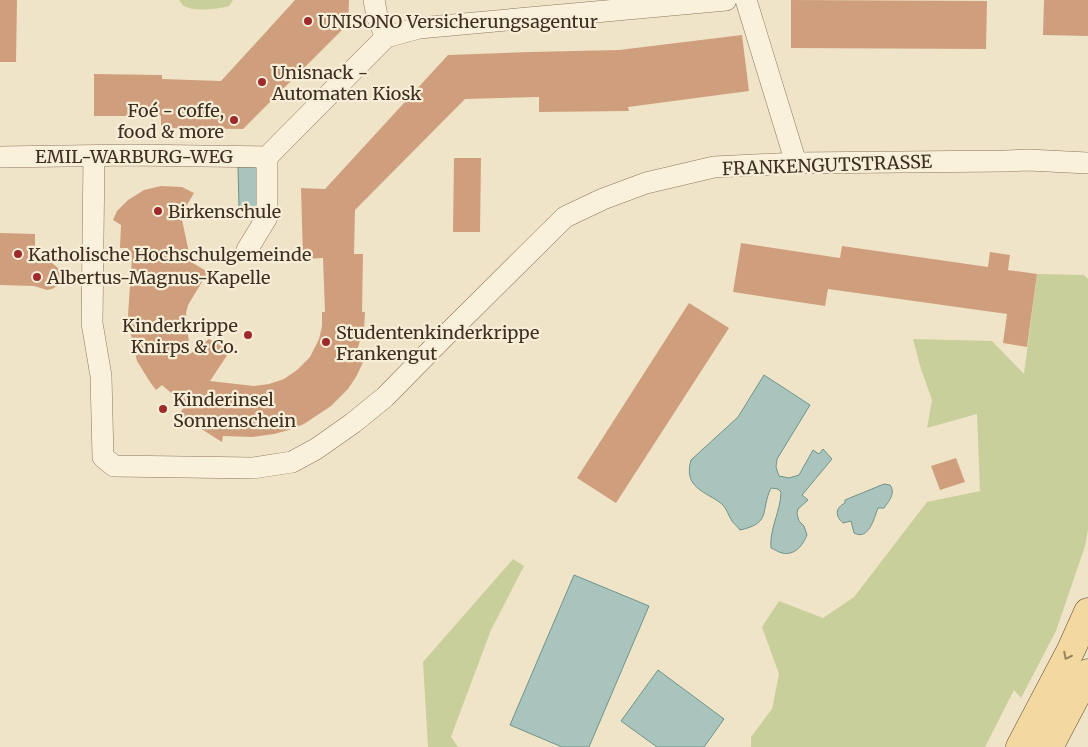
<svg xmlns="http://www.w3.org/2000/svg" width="1088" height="747" font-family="Merriweather,serif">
	<rect width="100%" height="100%" fill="#f0e4c8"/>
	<g fill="#c9cf9b">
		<path d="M179,0h54l-4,6c-10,3 -35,6 -45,0 -2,-1 -3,-4 -5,-6z"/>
		<path d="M1037,274l47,1 4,4v251l-3,16 -29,85 -35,67 -7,-8 -29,57h-234v-10l21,-28 7,-35 -17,-47 17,-26 44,17 31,-21 73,-95 53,-11 -3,-77 -50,14 5,-28 -11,-31 -8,-30 79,2 32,33z"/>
		<path d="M513,559l11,7 -33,64 -36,96 -4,11 7,10h-30l-5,-85z"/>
	</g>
	<g fill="#a9c4bc" stroke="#6f938a">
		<path d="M238,167h20v41h-19z"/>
		<path d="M764,375l46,30 -33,54 -1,8 3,9 10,2 10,-3 14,-25 6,4 4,-5 9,10 -30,36 6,5 -10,9 -1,5 2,7 5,5 3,9c-4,10 -12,21 -25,18 -4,-1 -8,-4 -11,-5 -2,-18 10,-38 10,-56l-3,-3 -7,-1c-11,23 1,35 -31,42 -2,-3 -6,-6 -8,-9 -4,-6 -5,-12 -10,-17 -17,-13 -39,-16 -31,-44l47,-43z"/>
		<path d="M884,484l6,1c6,8 -1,16 -6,23h-6c-4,10 -9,33 -24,25l-3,-12 -8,2c-8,-7 -8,-15 2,-20v-3z"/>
		<path d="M574,575l75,31 -60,141h-27l-52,-22z"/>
		<path d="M658,670l66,49 -20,28h-47l-36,-26z"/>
	</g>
	<g fill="#cf9f7d">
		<path d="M0,0h17l-1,62h-16z"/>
		<path d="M295,0h54l-1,24 -105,105 -82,-1v-12h-67v-42l68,1v4l59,2z"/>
		<path d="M791,0l196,1 -1,48 -195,-1z"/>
		<path d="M1044,0h44v36l-45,-1z"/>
		<path d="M742,35l7,56 -121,16 1,4 -90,1v-15l-74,2 -110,111 -1,44h9l-1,58h3l-1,17 -7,21 10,4 -11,23 -8,12 -17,17 -27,18 -15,6 -15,4 -22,3 -29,-1 -1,6 -43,-27 6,-10 -23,-20 -6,5 -6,-8 -13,-21 -5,-20 -4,-26 4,-58h-5l1,-9h-8l1,-23 -8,-5 4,-9 11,-11 16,-10 17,-4 21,1 12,6 -13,22 10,47 17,10 -20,33 -2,8 4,41 19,-15 21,12 -20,30 44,5 15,-2 15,-5 13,-9 13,-13 9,-18 3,-13v-14h3l-2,-54 -20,1 -2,-71 24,1 123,-134 81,-3 90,-2z"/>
		<path d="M454,158h27l-1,74h-27z"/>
		<path d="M0,233l35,1v24l17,5 6,5 2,8 -1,5 -2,5 -5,3 -5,1 -13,-4 -34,-1z"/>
		<path d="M741,243l99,15 2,-12 146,21 2,-15 20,3 -2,15 29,4 -10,73 -24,-4 4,-29 -179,-25 -3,17 -92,-14z"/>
		<path d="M689,303l40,25 -113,175 -39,-25z"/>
		<path d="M956,458l9,24 -25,8 -9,-24z"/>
	</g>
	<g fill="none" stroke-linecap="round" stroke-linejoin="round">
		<g stroke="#8d765c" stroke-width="22">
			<g id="street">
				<path d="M374,0l3,16 9,21"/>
				<path d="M746,0l50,163"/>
				<path d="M94,156l-2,167 9,53 2,81 11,9 139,2 39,-6 24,-13 37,-26 32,-26 58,-59 122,-121 38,-18 43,-16 68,-16 82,-4 210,-2 22,-1 60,3"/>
				<path d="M0,157l131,-2 136,2 119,-120 33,-9 307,-28"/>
				<path d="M247,250l20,-33v-60"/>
			</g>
		</g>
		<g stroke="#5b4430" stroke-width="29">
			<g id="primary">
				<path d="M1020,747l51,-97 17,-38"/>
				<path d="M1049,747l39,-74"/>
			</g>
		</g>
		<use href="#street" stroke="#faf1dc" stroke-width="21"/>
		<use href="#primary" stroke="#f3d9a0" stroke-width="28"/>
	</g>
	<defs><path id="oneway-chevron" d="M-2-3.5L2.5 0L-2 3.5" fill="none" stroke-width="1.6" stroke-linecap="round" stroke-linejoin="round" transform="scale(1.25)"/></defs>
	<use stroke="#988460" href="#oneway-chevron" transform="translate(1067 656) rotate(117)"/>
	<g fill="#9e2a2b" stroke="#f7eed8" stroke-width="2">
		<circle cx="308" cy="21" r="5"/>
		<circle cx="262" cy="82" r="5"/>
		<circle cx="234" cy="120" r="5"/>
		<circle cx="158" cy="211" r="5"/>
		<circle cx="18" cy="254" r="5"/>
		<circle cx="37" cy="277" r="5"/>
		<circle cx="248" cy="335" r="5"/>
		<circle cx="326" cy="342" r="5"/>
		<circle cx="163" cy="409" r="5"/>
	</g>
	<g text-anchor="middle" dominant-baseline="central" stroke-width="4.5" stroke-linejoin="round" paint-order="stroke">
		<g font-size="18" fill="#3d2e20" stroke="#f7eed8" text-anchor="start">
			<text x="318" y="21">UNISONO Versicherungsagentur</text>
			<text x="272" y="72">Unisnack -<tspan x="272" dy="21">Automaten Kiosk</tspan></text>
			<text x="224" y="110" text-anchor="end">Foé - coffe,<tspan x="224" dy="21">food &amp; more</tspan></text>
			<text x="168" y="211">Birkenschule</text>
			<text x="28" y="254">Katholische Hochschulgemeinde</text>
			<text x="47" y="277">Albertus-Magnus-Kapelle</text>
			<text x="238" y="325" text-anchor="end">Kinderkrippe<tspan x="238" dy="21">Knirps &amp; Co.</tspan></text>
			<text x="336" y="332">Studentenkinderkrippe<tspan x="336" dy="21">Frankengut</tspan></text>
			<text x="173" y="399">Kinderinsel<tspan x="173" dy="21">Sonnenschein</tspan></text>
		</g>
		<g font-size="18" fill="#3d2e20" stroke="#f7eed8">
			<text x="134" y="156">EMIL-WARBURG-WEG</text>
			<text transform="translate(827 165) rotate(-2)">FRANKENGUTSTRASSE</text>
		</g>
	</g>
</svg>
